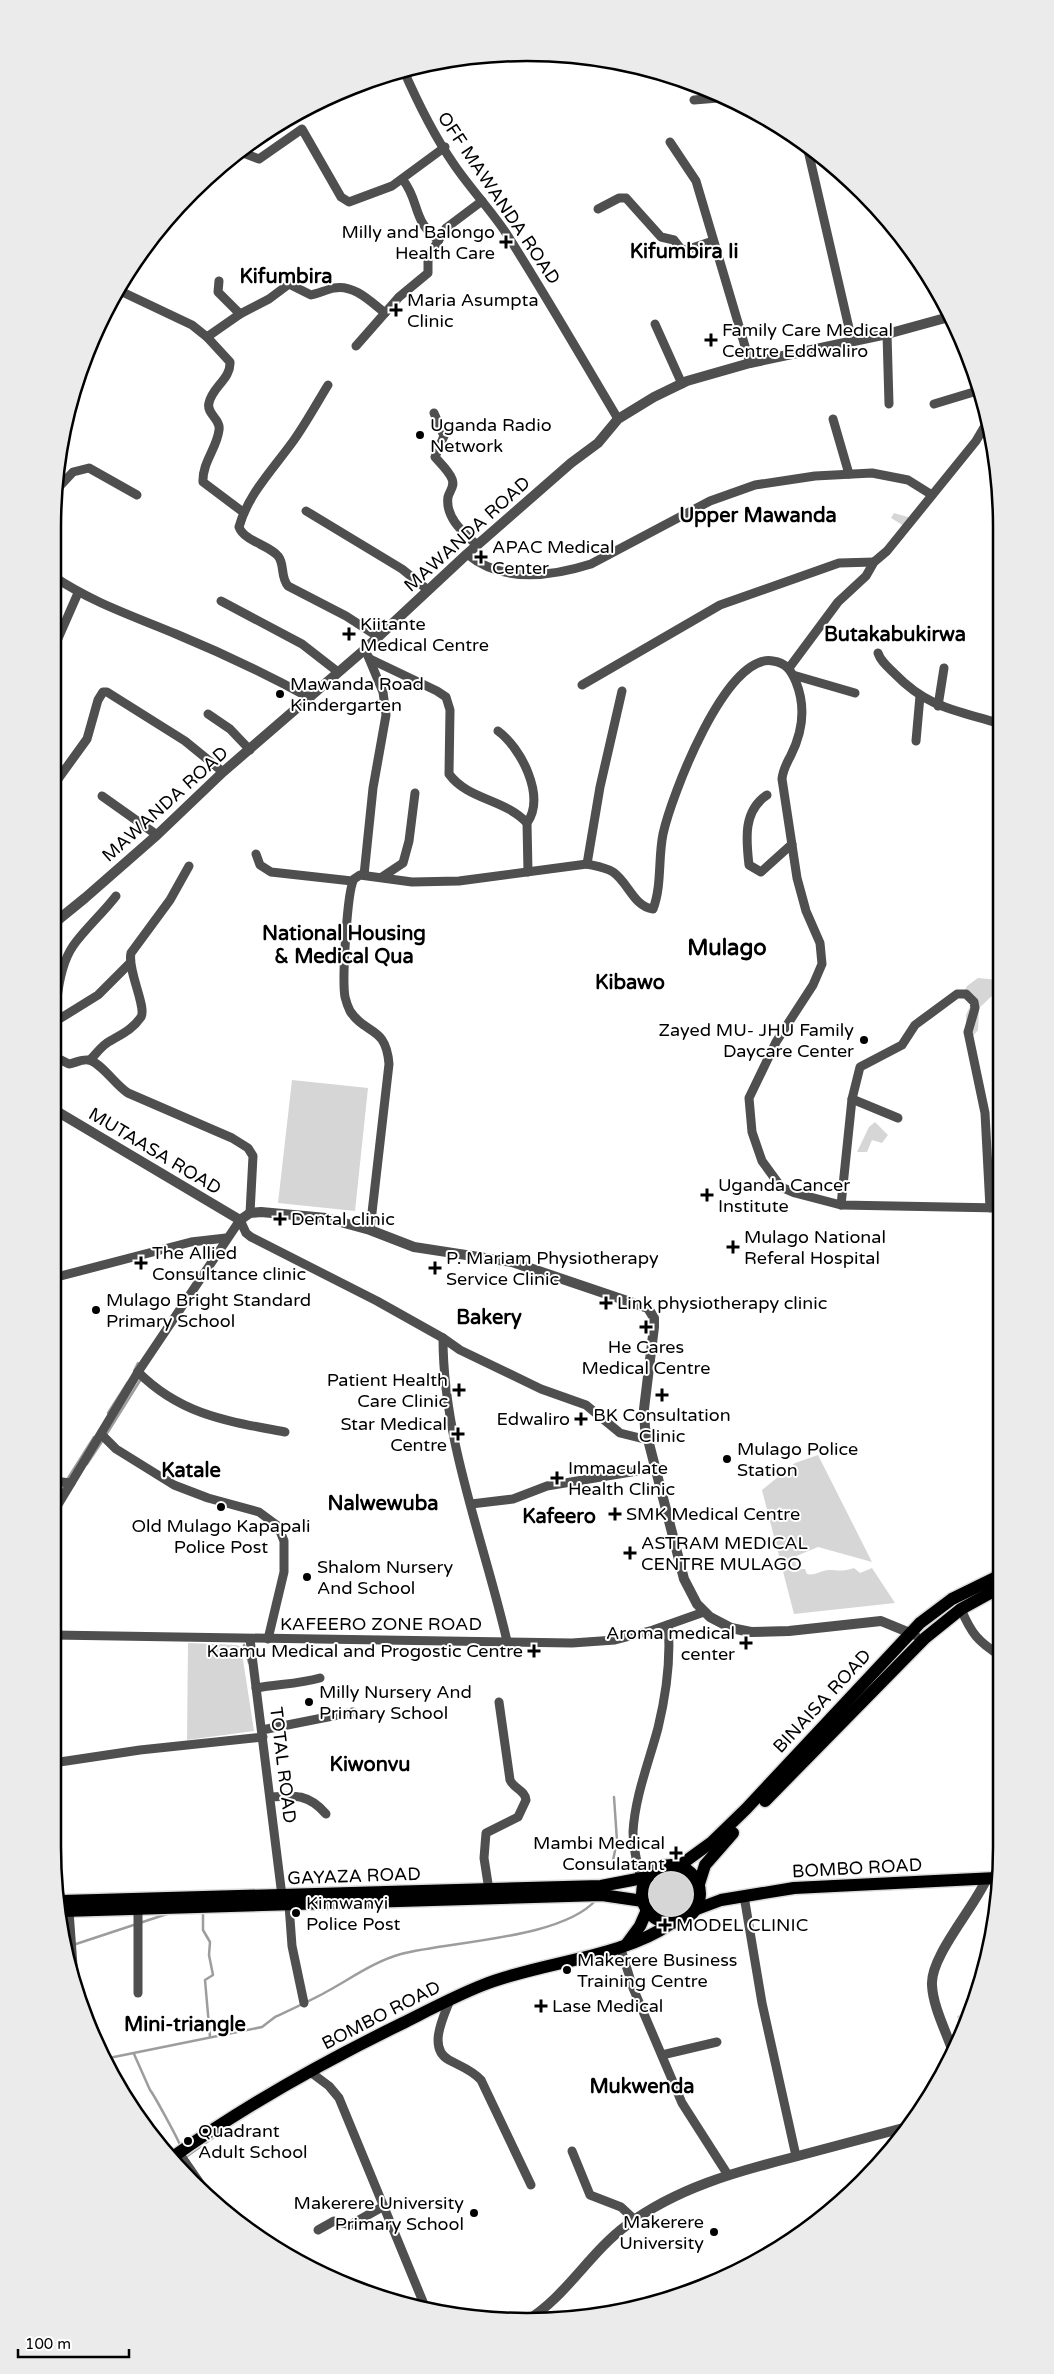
<svg xmlns="http://www.w3.org/2000/svg" width="1054" height="2374" font-family="'Varela Round',sans-serif">
	<rect width="100%" height="100%" fill="#fff"/>
	<g fill="#d6d6d6">
		<path d="M894,513l17,5 -7,8 -13,-8z"/>
		<path d="M978,978l21,2v21l-6,-6 -14,13 -1,22 -5,6 -7,-4v-17l5,-11 -8,-9 4,-9z"/>
		<path d="M292,1080l76,8 -13,123 -77,-8z"/>
		<path d="M875,1122l13,13 -6,8 -10,-3 -5,12h-10l12,-25z"/>
		<path d="M818,1455l54,107 -54,-15 -24,10 3,12h8l2,5c7,2 13,-3 21,-4 11,0 13,2 26,-2l6,5 12,-5 23,35 -101,11 -32,-124 33,-27z"/>
		<path d="M188,1643l49,2 4,2 13,84 -67,9z"/>
		<circle cx="671" cy="1895" r="23"/>
		<path d="M971,2011l-9,21 -5,-16z"/>
	</g>
	<g fill="none" stroke-linecap="round" stroke-linejoin="round">
		<g stroke="#9d9d9d" stroke-width="2.5">
			<path d="M134,1371l4,-8"/>
			<path d="M108,1413l20,-31"/>
			<path d="M106,1435l35,-56"/>
			<path d="M87,1464l16,-24"/>
			<path d="M53,1502l41,-65"/>
			<path d="M53,1521l2,-5"/>
			<path d="M244,1645l5,18"/>
			<path d="M611,1870l6,-29 -3,-44"/>
			<path d="M203,1915v15l7,12 -1,13 4,20 -8,5 5,57"/>
			<path d="M73,1945l97,-32"/>
			<path d="M134,2054l16,36c3,3 28,49 30,55"/>
			<path d="M104,2059l158,-32 13,-10c17,-8 35,-16 51,-25 24,-13 49,-31 75,-38 51,-13 160,-15 195,-54"/>
			<path d="M176,2164l45,-32"/>
		</g>
		<g stroke="#dbdbdb" stroke-width="15">
			<g id="primary">
				<path d="M765,1801l160,-163 36,-29 40,-22"/>
				<circle cx="671" cy="1894" r="29"/>
				<path d="M679,1866l33,-24 34,-33 174,-186 32,-24 49,-24"/>
				<path d="M699,1884l6,-19 28,-32"/>
				<path d="M62,1901l539,-15 47,-9"/>
				<path d="M697,1909l24,-9 73,-12 202,-10"/>
				<path d="M63,1911l539,-16 41,6"/>
				<path d="M626,1945l14,-19 7,-16"/>
				<path d="M170,2159c73,-52 151,-96 231,-135 28,-14 54,-28 82,-39 57,-23 138,-27 187,-61"/>
			</g>
		</g>
		<g stroke="#4f4f4f" stroke-width="9">
			<path d="M594,61l3,-3"/>
			<path d="M403,69c14,32 30,65 50,94 16,24 37,46 53,70 39,61 75,124 112,186"/>
			<path d="M694,100l24,-2"/>
			<path d="M670,142l26,39 54,182"/>
			<path d="M807,146l45,195"/>
			<path d="M238,151l21,8 43,-30 39,68 8,5 43,-16 53,-39"/>
			<path d="M403,180c17,21 9,42 36,60"/>
			<path d="M598,209l21,-11h7l35,39 13,3 8,10 7,-1 24,-8"/>
			<path d="M219,281l-1,11 22,22"/>
			<path d="M116,289l76,36 15,12 23,25c1,17 -18,25 -21,41 -3,11 12,16 10,27 -2,18 -17,33 -16,52l40,30"/>
			<path d="M655,324l27,60"/>
			<path d="M887,334l2,70"/>
			<path d="M207,337l33,-23 29,-15 20,-15 22,11c8,-2 15,-5 23,-7 20,-4 37,14 51,25"/>
			<path d="M356,346l43,-49 29,-24v-16l18,-29 36,-27"/>
			<path d="M328,385c-11,18 -22,38 -34,55 -20,28 -46,54 -55,87 5,14 30,18 39,29 7,8 2,21 10,30l58,30 31,20"/>
			<path d="M934,404l43,-13"/>
			<path d="M434,413l10,23 -9,21c6,7 14,14 17,22 3,7 -2,11 -4,18 -3,21 16,36 29,48"/>
			<path d="M833,419l16,55"/>
			<path d="M59,487l14,-15 16,-4 48,27"/>
			<path d="M306,511l96,58 26,21"/>
			<path d="M467,554c35,29 83,23 124,10l119,-63 45,-16 60,-9 57,-3 36,7 24,15"/>
			<path d="M53,576c38,26 80,40 123,58 46,19 90,40 134,64"/>
			<path d="M221,601l81,43 36,28"/>
			<path d="M53,650l25,-57"/>
			<path d="M878,653c3,9 10,14 17,21 33,34 60,36 103,49"/>
			<path d="M370,659l67,32 9,6 4,13 -1,64c19,26 56,25 78,49l1,49"/>
			<path d="M789,668l49,-66 28,-26 8,-14 13,-11 89,-110 10,-17"/>
			<path d="M793,675l62,18"/>
			<path d="M582,685l138,-80 119,-42 35,-1"/>
			<path d="M938,706l6,-38"/>
			<path d="M208,714l22,15 20,21"/>
			<path d="M498,731c23,17 48,65 29,92"/>
			<path d="M916,741l4,-45"/>
			<path d="M53,786l34,-47 11,-39 5,-8h4l78,49 38,31"/>
			<path d="M767,795c-24,16 -21,44 -18,70l12,7 31,-28"/>
			<path d="M102,796l55,39"/>
			<path d="M256,854l4,11 11,7 81,9"/>
			<path d="M587,864l13,-77 22,-96"/>
			<path d="M364,875l9,-87 13,-73 -3,-23 -15,-36"/>
			<path d="M382,877l21,-14 6,-22 6,-48"/>
			<path d="M56,1021l42,-26 32,-32"/>
			<path d="M53,1056l16,8c6,-1 13,-5 19,-4 12,1 28,26 40,33l104,45 16,10 5,8 -3,57"/>
			<path d="M57,1060c-4,-31 -2,-88 16,-114 11,-16 30,-33 43,-50"/>
			<path d="M90,1060c6,-6 12,-15 20,-19 12,-7 23,-12 31,-24 6,-10 -14,-47 -10,-64l39,-53 19,-34"/>
			<path d="M852,1099l46,19"/>
			<path d="M841,1205l11,-106 8,-32 42,-22 13,-20 42,-31h9l8,8 1,6 -7,24 17,81 5,95"/>
			<path d="M370,1230l19,-166c-3,-39 -24,-29 -39,-53 -2,-4 -4,-10 -5,-14 -3,-17 2,-106 9,-118l6,-4 52,7 47,-1 128,-17c9,2 18,3 26,8 15,10 21,35 40,37 9,-23 5,-51 10,-75 8,-37 63,-182 110,-173 13,2 18,9 23,21 10,25 7,49 -5,73 -4,8 -8,14 -9,24l15,99 9,33 14,32 2,21 -9,21 -37,57 -27,56 3,34 10,29 19,26 14,6 46,12 159,3"/>
			<path d="M53,1278l138,-36 35,-4"/>
			<path d="M443,1338c0,103 41,203 64,303"/>
			<path d="M138,1372c43,43 89,49 147,60"/>
			<path d="M102,1435l14,14 58,36 34,13 51,14 19,14 6,15v31l-16,67"/>
			<path d="M53,1481l18,2"/>
			<path d="M471,1504l42,-5 34,-13 108,-18"/>
			<path d="M53,1513l85,-141 102,-152 6,13 5,4 126,64 66,37 17,12 81,39 45,16 34,28 28,7"/>
			<path d="M961,1609c10,24 17,33 40,47"/>
			<path d="M53,1635l519,8 43,-3 38,-10 51,-18"/>
			<path d="M250,1639l32,257"/>
			<path d="M256,1688c22,-4 43,-4 64,-10"/>
			<path d="M262,1730l91,-18"/>
			<path d="M53,1763l87,-13 123,-13"/>
			<path d="M271,1797c24,-2 38,-3 55,17"/>
			<path d="M641,1878c-4,-15 -8,-30 -8,-46 2,-36 16,-70 25,-104 8,-33 13,-70 10,-103"/>
			<path d="M489,1890l-5,-32 2,-25 32,-16 8,-17c-1,-10 -12,-11 -16,-20l-11,-78"/>
			<path d="M744,1896l18,107 34,153"/>
			<path d="M289,1905l3,41 12,57"/>
			<path d="M138,1909v84"/>
			<path d="M69,1911l5,68"/>
			<path d="M620,1946l13,42 49,115 46,72"/>
			<path d="M450,2000c-6,16 -23,48 -1,60 11,6 23,10 32,20l50,105"/>
			<path d="M662,2055l55,-13"/>
			<path d="M309,2071l20,15 10,12 87,211"/>
			<path d="M572,2151l18,44 31,12 14,13"/>
			<path d="M179,2153l23,33"/>
			<path d="M318,2230l16,-9 16,4 34,-19"/>
		</g>
		<g stroke="#4f4f4f" stroke-width="10">
			<path d="M53,924l32,-26 72,-63 66,-63 140,-121 104,-97 104,-91 27,-20 20,-24 36,-22 33,-16 63,-18 137,-29 62,-17"/>
			<path d="M53,1109l187,111 10,-7 11,-1 65,6 44,12 44,17 98,15 136,46 6,10v9l-10,82 1,19 39,151 13,25 13,13 21,11 20,4 38,-1 92,-10 34,14"/>
			<path d="M953,2052c-7,-21 -20,-45 -21,-67 -2,-28 41,-76 54,-105"/>
			<path d="M526,2321c40,-24 63,-68 101,-96 50,-37 108,-53 167,-68 38,-10 76,-20 113,-30"/>
		</g>
		<use href="#primary" stroke="#000" stroke-width="12"/>
	</g>
	<g fill="#000" stroke="#fff" stroke-width="2">
		<path d="M503.5 234.5h5v5h5v5h-5v5h-5v-5h-5v-5h5z"/>
		<path d="M393.5 302.5h5v5h5v5h-5v5h-5v-5h-5v-5h5z"/>
		<path d="M708.5 332.5h5v5h5v5h-5v5h-5v-5h-5v-5h5z"/>
		<circle cx="420" cy="435" r="5"/>
		<path d="M478.5 549.5h5v5h5v5h-5v5h-5v-5h-5v-5h5z"/>
		<path d="M346.5 626.5h5v5h5v5h-5v5h-5v-5h-5v-5h5z"/>
		<circle cx="280" cy="694" r="5"/>
		<circle cx="864" cy="1040" r="5"/>
		<path d="M704.5 1187.5h5v5h5v5h-5v5h-5v-5h-5v-5h5z"/>
		<path d="M277.5 1211.5h5v5h5v5h-5v5h-5v-5h-5v-5h5z"/>
		<path d="M730.5 1239.5h5v5h5v5h-5v5h-5v-5h-5v-5h5z"/>
		<path d="M138.5 1255.5h5v5h5v5h-5v5h-5v-5h-5v-5h5z"/>
		<path d="M432.5 1260.5h5v5h5v5h-5v5h-5v-5h-5v-5h5z"/>
		<path d="M603.5 1295.5h5v5h5v5h-5v5h-5v-5h-5v-5h5z"/>
		<circle cx="96" cy="1310" r="5"/>
		<path d="M643.5 1319.5h5v5h5v5h-5v5h-5v-5h-5v-5h5z"/>
		<path d="M456.5 1382.5h5v5h5v5h-5v5h-5v-5h-5v-5h5z"/>
		<path d="M659.5 1387.5h5v5h5v5h-5v5h-5v-5h-5v-5h5z"/>
		<path d="M578.5 1411.5h5v5h5v5h-5v5h-5v-5h-5v-5h5z"/>
		<path d="M455.5 1426.5h5v5h5v5h-5v5h-5v-5h-5v-5h5z"/>
		<circle cx="727" cy="1459" r="5"/>
		<path d="M554.5 1470.5h5v5h5v5h-5v5h-5v-5h-5v-5h5z"/>
		<circle cx="221" cy="1507" r="5"/>
		<path d="M612.5 1506.5h5v5h5v5h-5v5h-5v-5h-5v-5h5z"/>
		<path d="M627.5 1545.5h5v5h5v5h-5v5h-5v-5h-5v-5h5z"/>
		<circle cx="307" cy="1577" r="5"/>
		<path d="M743.5 1635.5h5v5h5v5h-5v5h-5v-5h-5v-5h5z"/>
		<path d="M531.5 1643.5h5v5h5v5h-5v5h-5v-5h-5v-5h5z"/>
		<circle cx="309" cy="1702" r="5"/>
		<path d="M673.5 1845.5h5v5h5v5h-5v5h-5v-5h-5v-5h5z"/>
		<circle cx="296" cy="1913" r="5"/>
		<path d="M662.5 1917.5h5v5h5v5h-5v5h-5v-5h-5v-5h5z"/>
		<circle cx="567" cy="1970" r="5"/>
		<path d="M538.5 1998.5h5v5h5v5h-5v5h-5v-5h-5v-5h5z"/>
		<circle cx="188" cy="2141" r="5"/>
		<circle cx="474" cy="2213" r="5"/>
		<circle cx="714" cy="2232" r="5"/>
	</g>
	<g text-anchor="middle" dominant-baseline="central" stroke-width="4" stroke-linejoin="round" paint-order="stroke">
		<g font-size="18" fill="#000" stroke="#fff">
			<text transform="translate(499 198) rotate(56)">OFF MAWANDA ROAD</text>
			<text transform="translate(467 534) rotate(-42)">MAWANDA ROAD</text>
			<text transform="translate(165 804) rotate(-42)">MAWANDA ROAD</text>
			<text transform="translate(155 1151) rotate(31)">MUTAASA ROAD</text>
			<text x="381" y="1624">KAFEERO ZONE ROAD</text>
			<text transform="translate(822 1701) rotate(-47)">BINAISA ROAD</text>
			<text transform="translate(283 1765) rotate(83)">TOTAL ROAD</text>
			<text transform="translate(857 1868) rotate(-3)">BOMBO ROAD</text>
			<text transform="translate(354 1876) rotate(-2)">GAYAZA ROAD</text>
			<text transform="translate(381 2015) rotate(-27)">BOMBO ROAD</text>
		</g>
		<g font-size="18" fill="#000" stroke="#fff" text-anchor="start">
			<text x="495" y="232" text-anchor="end">Milly and Balongo<tspan x="495" dy="21">Health Care</tspan></text>
			<text x="407" y="300">Maria Asumpta<tspan x="407" dy="21">Clinic</tspan></text>
			<text x="722" y="330">Family Care Medical<tspan x="722" dy="21">Centre Eddwaliro</tspan></text>
			<text x="430" y="425">Uganda Radio<tspan x="430" dy="21">Network</tspan></text>
			<text x="492" y="547">APAC Medical<tspan x="492" dy="21">Center</tspan></text>
			<text x="360" y="624">Kiitante<tspan x="360" dy="21">Medical Centre</tspan></text>
			<text x="290" y="684">Mawanda Road<tspan x="290" dy="21">Kindergarten</tspan></text>
			<text x="854" y="1030" text-anchor="end">Zayed MU- JHU Family<tspan x="854" dy="21">Daycare Center</tspan></text>
			<text x="718" y="1185">Uganda Cancer<tspan x="718" dy="21">Institute</tspan></text>
			<text x="291" y="1219">Dental clinic</text>
			<text x="744" y="1237">Mulago National<tspan x="744" dy="21">Referal Hospital</tspan></text>
			<text x="152" y="1253">The Allied<tspan x="152" dy="21">Consultance clinic</tspan></text>
			<text x="446" y="1258">P. Mariam Physiotherapy<tspan x="446" dy="21">Service Clinic</tspan></text>
			<text x="106" y="1300">Mulago Bright Standard<tspan x="106" dy="21">Primary School</tspan></text>
			<text x="617" y="1303">Link physiotherapy clinic</text>
			<text x="646" y="1347" text-anchor="middle">He Cares<tspan x="646" dy="21">Medical Centre</tspan></text>
			<text x="448" y="1380" text-anchor="end">Patient Health<tspan x="448" dy="21">Care Clinic</tspan></text>
			<text x="662" y="1415" text-anchor="middle">BK Consultation<tspan x="662" dy="21">Clinic</tspan></text>
			<text x="570" y="1419" text-anchor="end">Edwaliro</text>
			<text x="447" y="1424" text-anchor="end">Star Medical<tspan x="447" dy="21">Centre</tspan></text>
			<text x="737" y="1449">Mulago Police<tspan x="737" dy="21">Station</tspan></text>
			<text x="568" y="1468">Immaculate<tspan x="568" dy="21">Health Clinic</tspan></text>
			<text x="626" y="1514">SMK Medical Centre</text>
			<text x="221" y="1526" text-anchor="middle">Old Mulago Kapapali<tspan x="221" dy="21">Police Post</tspan></text>
			<text x="641" y="1543">ASTRAM MEDICAL<tspan x="641" dy="21">CENTRE MULAGO</tspan></text>
			<text x="317" y="1567">Shalom Nursery<tspan x="317" dy="21">And School</tspan></text>
			<text x="735" y="1633" text-anchor="end">Aroma medical<tspan x="735" dy="21">center</tspan></text>
			<text x="523" y="1651" text-anchor="end">Kaamu Medical and Progostic Centre</text>
			<text x="319" y="1692">Milly Nursery And<tspan x="319" dy="21">Primary School</tspan></text>
			<text x="665" y="1843" text-anchor="end">Mambi Medical<tspan x="665" dy="21">Consulatant</tspan></text>
			<text x="306" y="1903">Kimwanyi<tspan x="306" dy="21">Police Post</tspan></text>
			<text x="676" y="1925">MODEL CLINIC</text>
			<text x="577" y="1960">Makerere Business<tspan x="577" dy="21">Training Centre</tspan></text>
			<text x="552" y="2006">Lase Medical</text>
			<text x="198" y="2131">Quadrant<tspan x="198" dy="21">Adult School</tspan></text>
			<text x="464" y="2203" text-anchor="end">Makerere University<tspan x="464" dy="21">Primary School</tspan></text>
			<text x="704" y="2222" text-anchor="end">Makerere<tspan x="704" dy="21">University</tspan></text>
		</g>
		<g font-size="20" font-weight="bold" fill="#000" stroke="#fff">
			<text x="684" y="252">Kifumbira Ii</text>
			<text x="286" y="277">Kifumbira</text>
			<text x="758" y="516">Upper Mawanda</text>
			<text x="895" y="635">Butakabukirwa</text>
			<text x="344" y="934">National Housing<tspan x="344" dy="23">&amp; Medical Qua</tspan></text>
			<text x="630" y="983">Kibawo</text>
			<text x="489" y="1318">Bakery</text>
			<text x="191" y="1471">Katale</text>
			<text x="383" y="1504">Nalwewuba</text>
			<text x="559" y="1517">Kafeero</text>
			<text x="370" y="1765">Kiwonvu</text>
			<text x="185" y="2025">Mini-triangle</text>
			<text x="642" y="2087">Mukwenda</text>
		</g>
		<g font-size="22" font-weight="bold" fill="#000" stroke="#fff">
			<text x="727" y="948">Mulago</text>
		</g>
	</g>
	<path d="M0 0H1054V2374H0ZM527 61H527A466 466 0 0 1 993 527V1847A466 466 0 0 1 527 2313H527A466 466 0 0 1 61 1847V527A466 466 0 0 1 527 61Z" fill="#ebebeb" fill-rule="evenodd"/>
	<path fill="none" stroke="#000" stroke-width="2.5" d="M527 61H527A466 466 0 0 1 993 527V1847A466 466 0 0 1 527 2313H527A466 466 0 0 1 61 1847V527A466 466 0 0 1 527 61Z"/>
	<path d="M18 2349v8h111v-8" fill="none" stroke="#000000" stroke-width="2.5"/>
	<text x="25" y="2349" font-size="15" fill="#000000" stroke="#ffffff" stroke-width="4" paint-order="stroke">100 m</text>
</svg>
